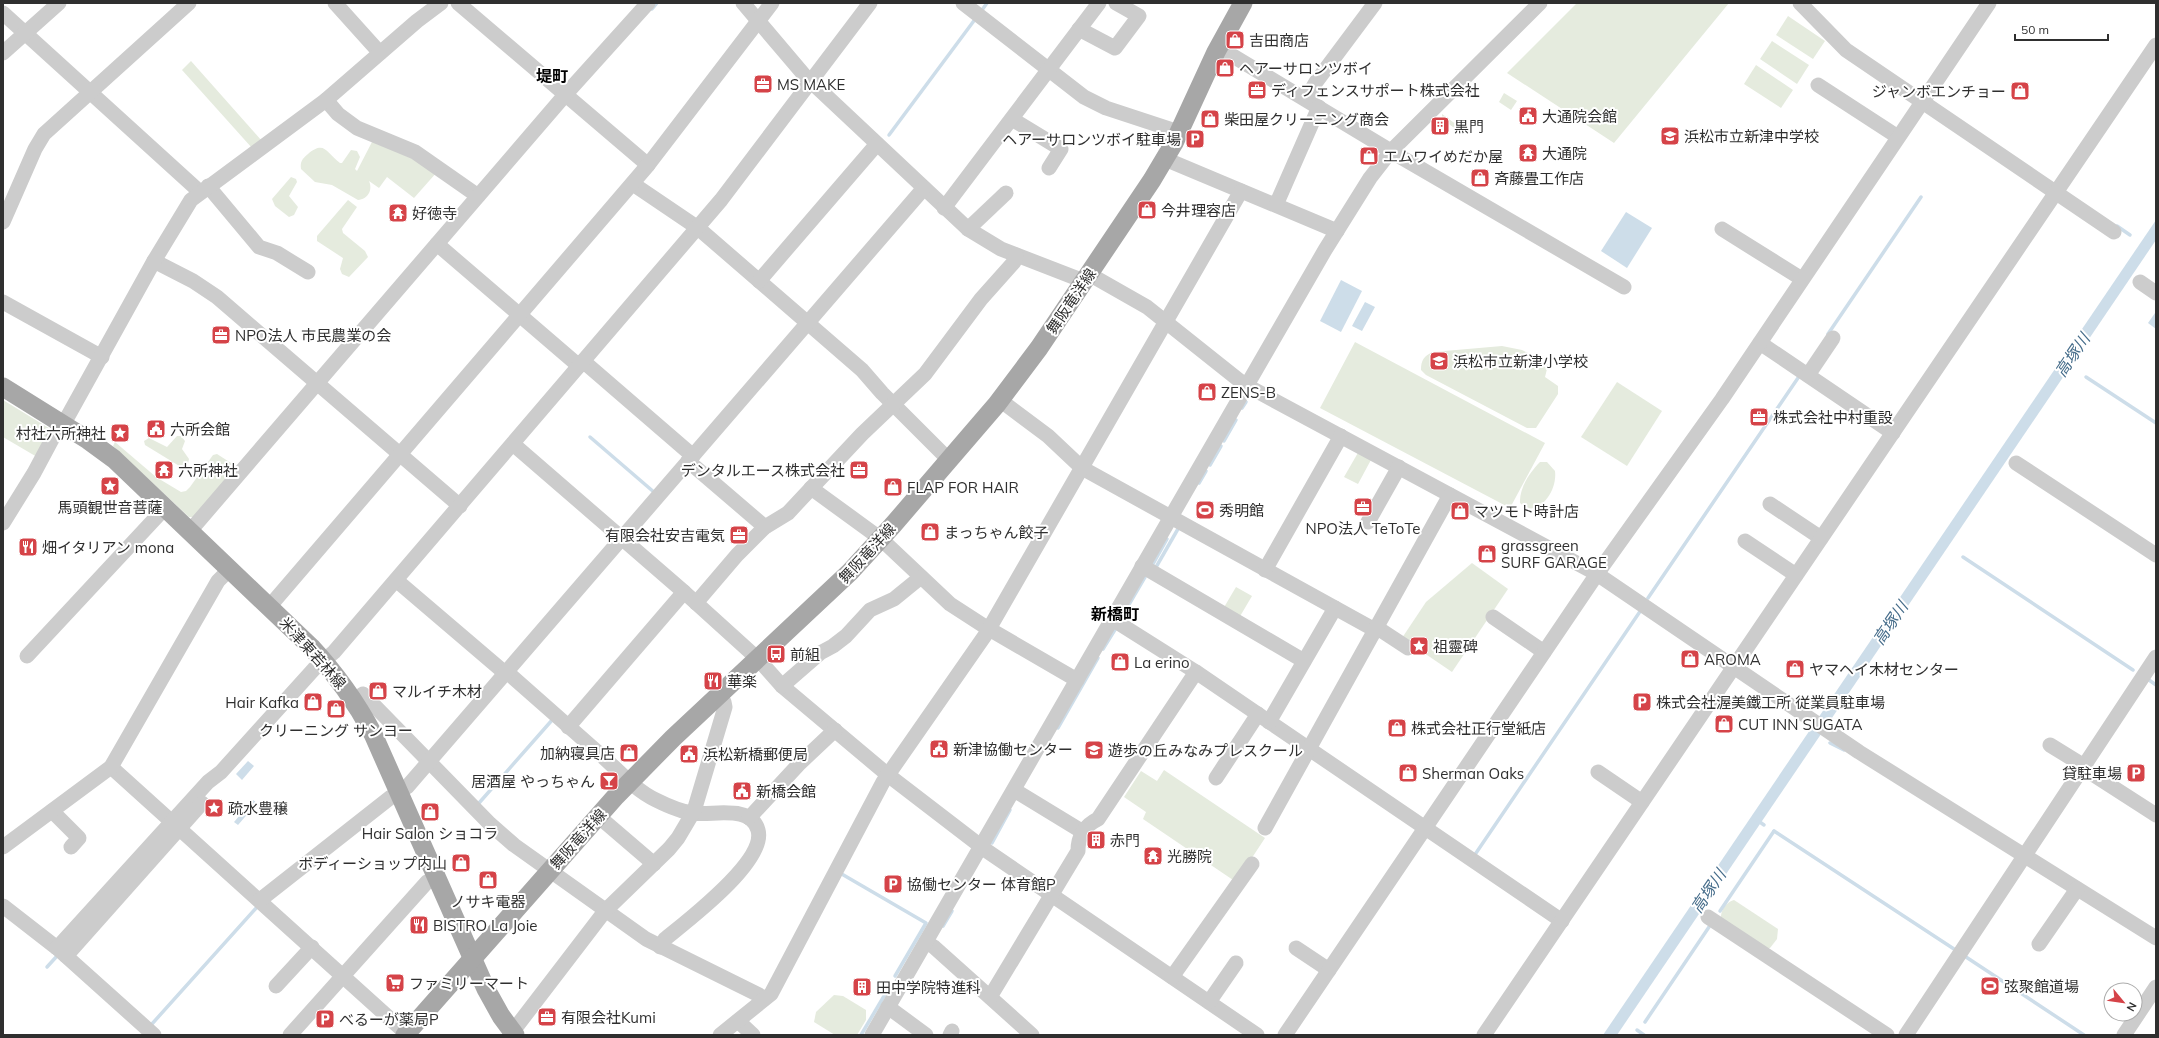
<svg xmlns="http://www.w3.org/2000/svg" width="2159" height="1038" font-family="Mulish,'Noto Sans JP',sans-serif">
	<rect width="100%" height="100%" fill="#fff"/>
	<g fill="#e5ebde">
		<path d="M1577,3h152l-115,140 -107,-70z"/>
		<path d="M1788,16l37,25 -12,18 -37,-24z"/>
		<path d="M1772,41l37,24 -12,19 -37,-25z"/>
		<path d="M191,61l71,80 -10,7 -70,-78z"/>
		<path d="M1756,65l37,25 -12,18 -37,-24z"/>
		<path d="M1504,93l13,8 -6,9 -12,-8z"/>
		<path d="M1442,114l15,11v5l-15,-11z"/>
		<path d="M373,140l22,9 42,23 -23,26 -27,-21 -8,11 -10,-7c4,9 -1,18 -11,19l-26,-15 -17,-3 -14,-13c-1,-7 1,-10 7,-15 17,-14 18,-1 32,9h2l9,-13 6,1 3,6 -5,12 2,2z"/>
		<path d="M291,177l5,2 1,3 -8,14 9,11 -4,8 -5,2 -14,-11 -3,-7z"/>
		<path d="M348,200l9,7 -15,22 1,4 22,18 3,6 -19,20 -7,-3 -2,-5 3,-11 -26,-17v-5z"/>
		<path d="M1355,342l190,101 -35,65 -190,-100z"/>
		<path d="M1502,346l20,4 23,12 3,3 -3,12 13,9v8l-22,34h-9l-101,-53 -5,-5c0,-10 3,-14 12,-18z"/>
		<path d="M1617,382l45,29 -35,55 -46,-29z"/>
		<path d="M3,400l49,30 -15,27 -34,-20z"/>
		<path d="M177,436h4l4,5 -3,8 7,10 -2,9 -6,-1 -36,-22 -1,-4 5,-3 18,9z"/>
		<path d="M115,442l41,35 25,15 5,-1 4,-4 23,-32 4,-1 14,9 3,7 -40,47h-5l-76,-71z"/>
		<path d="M1359,451l13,7 -14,26 -14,-7z"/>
		<path d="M1540,462h7l8,9c2,16 -9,38 -28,38l-7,-6c-1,-15 10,-31 20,-41z"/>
		<path d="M1472,563l36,26 -56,83 -50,-34 24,-36z"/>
		<path d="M1236,587l16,9 -13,22 -16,-9z"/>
		<path d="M1164,770l101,68 -29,44 -93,-63 3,-7 -22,-15 17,-26 16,10z"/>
		<path d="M1734,900l44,29 -1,10 -7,9h-5l-44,-29c-1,-8 5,-17 13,-19z"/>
		<path d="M834,995l9,1 23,14v10l-9,15h-22l-21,-13 2,-10z"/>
	</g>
	<g fill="#cddde9">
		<path d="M1626,212l26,16 -25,40 -26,-17z"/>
		<path d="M2156,220v20l-539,795h-14z"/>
		<path d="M1341,280l21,11 -21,41 -21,-11z"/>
		<path d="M1365,302l10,5 -13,24 -10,-5z"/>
		<path d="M2155,313h1v16l-8,-6z"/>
		<path d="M1177,527l3,2 -23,40 -3,-2z"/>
		<path d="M248,761l6,5 -12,14 -6,-6z"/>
		<path d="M253,800l4,3 -19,22 -4,-3z"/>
	</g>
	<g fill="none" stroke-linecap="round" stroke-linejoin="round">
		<g stroke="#cddde9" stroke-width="3.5">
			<path d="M652,9l5,-6"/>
			<path d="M982,10l5,-7"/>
			<path d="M889,135l87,-117"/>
			<path d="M2117,226l13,9"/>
			<path d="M1828,334l93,-137"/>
			<path d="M2086,377l70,46"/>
			<path d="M1242,408l4,-6"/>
			<path d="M590,437l65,56"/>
			<path d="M1224,441l12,-21"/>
			<path d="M1210,465l11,-19"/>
			<path d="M1199,483l7,-12"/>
			<path d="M1963,557l170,113"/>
			<path d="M1153,564l14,-25"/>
			<path d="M1648,598l152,-223"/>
			<path d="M1121,618l24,-41"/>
			<path d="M1103,649l13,-21"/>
			<path d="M2149,680l7,5"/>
			<path d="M1058,728l40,-70"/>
			<path d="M1830,743l14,7"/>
			<path d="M479,803l74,-84"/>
			<path d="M1757,820l7,5"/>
			<path d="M1774,831l180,118"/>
			<path d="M992,843l18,-33"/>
			<path d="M1474,856l167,-246"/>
			<path d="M840,873l86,50 -31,53"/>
			<path d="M1720,911l54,-80"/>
			<path d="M943,926l9,-15"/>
			<path d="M1966,957l118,78"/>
			<path d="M47,967l10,-11"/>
			<path d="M890,985l2,-2"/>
			<path d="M1645,1022l64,-95"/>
			<path d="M151,1025l107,-119"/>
			<path d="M1637,1030l7,5"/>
			<path d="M861,1035l26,-44"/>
		</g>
		<g stroke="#ccc" stroke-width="15">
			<path d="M335,3l45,50"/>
			<path d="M458,3l190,162"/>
			<path d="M743,3l62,73 163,153 33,20 75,29 7,5"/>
			<path d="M963,3l121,94 22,11 73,24"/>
			<path d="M1800,3l46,47 268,182"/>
			<path d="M3,13l197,179"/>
			<path d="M1079,29l36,19 24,-32 -23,-13"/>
			<path d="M1218,47l181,109 225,131"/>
			<path d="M3,53l56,-50"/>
			<path d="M1818,85l80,52"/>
			<path d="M1306,99l10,-17 59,-79"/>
			<path d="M326,100l12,14 19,14 58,24 63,44"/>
			<path d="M1012,119l49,30 -12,19"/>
			<path d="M1165,159l172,72"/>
			<path d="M633,184l65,44 164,142 20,23 67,67"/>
			<path d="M208,186l51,61 18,6 31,19"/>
			<path d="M1276,205l43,-98"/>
			<path d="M944,208l155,-205"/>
			<path d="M3,222l32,-73 9,-15 145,-131"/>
			<path d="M968,229l38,-36"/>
			<path d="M1722,229l80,50"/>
			<path d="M437,244l142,122"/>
			<path d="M154,261l39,20 24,16 243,209"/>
			<path d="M1089,274l58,33 93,74 13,8 344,185 262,178 297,186"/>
			<path d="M759,281l118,-137"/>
			<path d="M2140,282l16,11"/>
			<path d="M3,302l99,55"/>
			<path d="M1760,343l133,90"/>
			<path d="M583,361l110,95"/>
			<path d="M1808,375l25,-37"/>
			<path d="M1000,400l48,36 34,32 293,162"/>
			<path d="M513,444l171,148 74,67 24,27 106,89 99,76 270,184"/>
			<path d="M688,461l77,66"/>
			<path d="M2016,463l140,92"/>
			<path d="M811,488l70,51 69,65 34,22 93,54"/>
			<path d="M1770,504l51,34"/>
			<path d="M1368,522l31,-55"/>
			<path d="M3,523l31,-50 23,-43 11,-14 86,-155 37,-61 135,-100 91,-79 24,-18"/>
			<path d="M190,531l375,-436 83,-92"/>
			<path d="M1745,541l51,34"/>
			<path d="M1142,566l162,95"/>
			<path d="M1265,570l76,-134"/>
			<path d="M396,580l109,93"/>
			<path d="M696,603l41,-48 28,-28 23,-14 74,-79 63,-60 56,-75 33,-37 2,-7"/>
			<path d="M269,607l379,-442 124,-162"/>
			<path d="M1493,617l51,35"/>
			<path d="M1112,619l84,53 366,249"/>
			<path d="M1376,627l32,21"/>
			<path d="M27,656l138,-148"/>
			<path d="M507,672c32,28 63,56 95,84 17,15 33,34 54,44 10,5 26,12 37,13 19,3 58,-9 65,17 9,31 -71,91 -93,109l-5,8"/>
			<path d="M782,686l38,-33 13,-7 13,-10 24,-26 24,-11 27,-22"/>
			<path d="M354,700l9,-6 127,130 24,21 132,94 113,56 4,5"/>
			<path d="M1269,722l66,-114"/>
			<path d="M568,727l116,-135"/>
			<path d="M2050,745l34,21"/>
			<path d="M111,767l297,268"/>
			<path d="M2083,768l73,47"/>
			<path d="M1598,772l44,30"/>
			<path d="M1216,778l42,-64"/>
			<path d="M1014,790l69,42"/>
			<path d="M52,811l27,27 -8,9"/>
			<path d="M598,816l56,48"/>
			<path d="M749,818l51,-55 35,-33"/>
			<path d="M1265,828l185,-333"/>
			<path d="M3,847l108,-80 107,-186 12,-12"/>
			<path d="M260,900l131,-103 16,-10 517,-599"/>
			<path d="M3,906l54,42 97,87"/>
			<path d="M1708,917l179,118"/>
			<path d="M926,942l8,5 98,88"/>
			<path d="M2039,944l38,-55"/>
			<path d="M57,948l151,-166 13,-10 93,-103 20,-17 387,-452 149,-197"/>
			<path d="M1296,948l33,22"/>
			<path d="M66,956l136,-153"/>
			<path d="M1172,977l80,-113"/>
			<path d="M276,986l36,-39"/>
			<path d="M990,997l88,-146c0,-15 6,-25 20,-32l98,-147"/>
			<path d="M1209,1002l27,-39"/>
			<path d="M888,1007l38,28"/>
			<path d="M738,1021l15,14"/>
			<path d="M290,1035l137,-153 10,-4"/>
			<path d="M510,1035l95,-124 64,-62 9,-11 16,-27 31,-104 -1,-5 -5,-6"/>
			<path d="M720,1035l51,-41 112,-212 103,-148 255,-443"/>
			<path d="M872,1035l453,-785 45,-72 21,-27 149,-148"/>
			<path d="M950,1035l2,-4"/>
			<path d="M1285,1035l312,-461 125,-175 267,-396"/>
			<path d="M1484,1035l672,-990"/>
			<path d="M1906,1035l250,-378"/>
			<path d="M2124,1035l32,-48"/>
		</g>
		<g stroke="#a7a7a7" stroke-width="19">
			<path d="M3,387l85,53 26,19 197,188c25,27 45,55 62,87l113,255 15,27 14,19"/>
			<path d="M405,1035l211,-239 57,-58 177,-166 43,-47 104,-121 42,-56 113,-168 22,-37 42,-91 27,-49"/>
		</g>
	</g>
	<defs>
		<g id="shop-square" transform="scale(1)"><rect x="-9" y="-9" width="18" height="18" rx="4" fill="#d54348" stroke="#fff"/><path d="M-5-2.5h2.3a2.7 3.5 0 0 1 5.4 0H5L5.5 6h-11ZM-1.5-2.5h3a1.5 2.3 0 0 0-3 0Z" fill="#fff"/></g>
		<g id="office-square" transform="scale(1)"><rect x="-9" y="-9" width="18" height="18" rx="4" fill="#d54348" stroke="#fff"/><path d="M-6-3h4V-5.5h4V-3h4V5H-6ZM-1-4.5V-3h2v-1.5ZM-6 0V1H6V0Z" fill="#fff"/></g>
		<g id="civic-square" transform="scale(1)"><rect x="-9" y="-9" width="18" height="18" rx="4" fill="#d54348" stroke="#fff"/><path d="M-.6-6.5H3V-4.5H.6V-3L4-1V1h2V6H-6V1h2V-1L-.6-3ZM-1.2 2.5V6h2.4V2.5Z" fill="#fff"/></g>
		<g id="building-square" transform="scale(1)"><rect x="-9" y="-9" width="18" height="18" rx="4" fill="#d54348" stroke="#fff"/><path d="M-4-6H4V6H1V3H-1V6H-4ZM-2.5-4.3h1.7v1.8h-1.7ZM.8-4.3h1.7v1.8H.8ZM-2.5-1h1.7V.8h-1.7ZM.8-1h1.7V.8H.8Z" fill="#fff"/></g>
		<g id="school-square" transform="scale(1)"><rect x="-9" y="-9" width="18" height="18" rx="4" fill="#d54348" stroke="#fff"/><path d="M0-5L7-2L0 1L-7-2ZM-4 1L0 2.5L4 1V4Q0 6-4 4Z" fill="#fff"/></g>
		<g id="parking-square" transform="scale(1)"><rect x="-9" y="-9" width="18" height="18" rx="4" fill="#d54348" stroke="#fff"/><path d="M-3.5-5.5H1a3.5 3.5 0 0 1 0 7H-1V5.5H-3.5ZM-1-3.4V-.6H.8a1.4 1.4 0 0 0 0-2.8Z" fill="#fff"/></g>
		<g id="temple-square" transform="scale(1)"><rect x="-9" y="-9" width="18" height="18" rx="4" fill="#d54348" stroke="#fff"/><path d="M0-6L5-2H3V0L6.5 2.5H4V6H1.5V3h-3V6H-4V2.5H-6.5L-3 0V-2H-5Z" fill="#fff"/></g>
		<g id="sight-square" transform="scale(1)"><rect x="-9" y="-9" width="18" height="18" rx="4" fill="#d54348" stroke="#fff"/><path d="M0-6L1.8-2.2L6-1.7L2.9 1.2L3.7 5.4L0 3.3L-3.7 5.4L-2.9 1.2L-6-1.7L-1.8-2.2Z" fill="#fff"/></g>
		<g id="stadium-square" transform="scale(1)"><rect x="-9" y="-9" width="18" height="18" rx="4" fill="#d54348" stroke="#fff"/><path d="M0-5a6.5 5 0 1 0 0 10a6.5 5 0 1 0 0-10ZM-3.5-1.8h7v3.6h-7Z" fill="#fff"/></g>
		<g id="restaurant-square" transform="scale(1)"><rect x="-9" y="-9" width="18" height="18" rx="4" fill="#d54348" stroke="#fff"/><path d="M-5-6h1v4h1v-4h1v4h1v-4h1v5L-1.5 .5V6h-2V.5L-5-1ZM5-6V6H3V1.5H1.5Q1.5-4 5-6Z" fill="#fff"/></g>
		<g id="bus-square" transform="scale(1)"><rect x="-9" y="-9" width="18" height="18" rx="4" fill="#d54348" stroke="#fff"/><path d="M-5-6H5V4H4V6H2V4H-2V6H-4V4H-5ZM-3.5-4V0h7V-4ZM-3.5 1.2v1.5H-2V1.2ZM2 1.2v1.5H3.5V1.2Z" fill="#fff"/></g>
		<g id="bar-square" transform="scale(1)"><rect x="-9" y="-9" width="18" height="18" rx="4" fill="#d54348" stroke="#fff"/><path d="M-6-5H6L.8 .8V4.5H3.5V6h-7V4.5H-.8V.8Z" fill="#fff"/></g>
		<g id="supermarket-square" transform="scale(1)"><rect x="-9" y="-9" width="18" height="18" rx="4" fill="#d54348" stroke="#fff"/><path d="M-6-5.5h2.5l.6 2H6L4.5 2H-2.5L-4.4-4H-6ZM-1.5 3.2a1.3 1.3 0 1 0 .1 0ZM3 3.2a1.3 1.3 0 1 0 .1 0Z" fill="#fff"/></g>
	</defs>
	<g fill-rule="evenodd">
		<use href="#shop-square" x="1235" y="40"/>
		<use href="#shop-square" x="1225" y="68"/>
		<use href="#office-square" x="763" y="84"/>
		<use href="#office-square" x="1257" y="90"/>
		<use href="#shop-square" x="2020" y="91"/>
		<use href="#civic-square" x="1528" y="116"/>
		<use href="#shop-square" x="1210" y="119"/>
		<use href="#building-square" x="1440" y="126"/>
		<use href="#school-square" x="1670" y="136"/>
		<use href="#parking-square" x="1195" y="139"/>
		<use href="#temple-square" x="1528" y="153"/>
		<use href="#shop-square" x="1369" y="156"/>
		<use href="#shop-square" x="1480" y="178"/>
		<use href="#shop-square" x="1147" y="210"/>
		<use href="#temple-square" x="398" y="213"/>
		<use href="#office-square" x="221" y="335"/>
		<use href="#school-square" x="1439" y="361"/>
		<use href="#shop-square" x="1207" y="392"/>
		<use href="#office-square" x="1759" y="417"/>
		<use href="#civic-square" x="156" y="429"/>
		<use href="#sight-square" x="120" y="433"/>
		<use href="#temple-square" x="164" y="470"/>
		<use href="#office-square" x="859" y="470"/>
		<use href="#sight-square" x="110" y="486"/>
		<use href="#shop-square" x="893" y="487"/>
		<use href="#office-square" x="1363" y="507"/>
		<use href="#stadium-square" x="1205" y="510"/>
		<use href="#shop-square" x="1460" y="511"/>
		<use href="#shop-square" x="930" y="532"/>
		<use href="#office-square" x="739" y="535"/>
		<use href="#restaurant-square" x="28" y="547"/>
		<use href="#shop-square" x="1487" y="554"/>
		<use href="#sight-square" x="1419" y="646"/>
		<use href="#bus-square" x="776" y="654"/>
		<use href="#shop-square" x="1690" y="659"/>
		<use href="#shop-square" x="1120" y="662"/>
		<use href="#shop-square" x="1795" y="669"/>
		<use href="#restaurant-square" x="713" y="681"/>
		<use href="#shop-square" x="378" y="691"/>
		<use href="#shop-square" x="313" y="702"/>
		<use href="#parking-square" x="1642" y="702"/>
		<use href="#shop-square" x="336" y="709"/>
		<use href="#shop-square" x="1724" y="724"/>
		<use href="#shop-square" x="1397" y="728"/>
		<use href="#civic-square" x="939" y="749"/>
		<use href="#school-square" x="1094" y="750"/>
		<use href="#shop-square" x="629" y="753"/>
		<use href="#civic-square" x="689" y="754"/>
		<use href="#shop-square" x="1408" y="773"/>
		<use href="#parking-square" x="2136" y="773"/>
		<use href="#bar-square" x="609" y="781"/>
		<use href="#civic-square" x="742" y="791"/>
		<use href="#sight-square" x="214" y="808"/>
		<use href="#shop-square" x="430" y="812"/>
		<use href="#building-square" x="1096" y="840"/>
		<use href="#temple-square" x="1153" y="856"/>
		<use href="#shop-square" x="461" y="863"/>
		<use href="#shop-square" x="488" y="880"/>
		<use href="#parking-square" x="893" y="884"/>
		<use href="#restaurant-square" x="419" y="925"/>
		<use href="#supermarket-square" x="395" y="983"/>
		<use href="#stadium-square" x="1990" y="986"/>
		<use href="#building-square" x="862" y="987"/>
		<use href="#office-square" x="547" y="1017"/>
		<use href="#parking-square" x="325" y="1019"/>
	</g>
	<g text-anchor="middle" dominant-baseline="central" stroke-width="4" stroke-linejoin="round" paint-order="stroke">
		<g font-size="15" fill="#2f2f2f" stroke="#fff" text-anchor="start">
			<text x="1249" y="40">吉田商店</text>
			<text x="1239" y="68">ヘアーサロンツボイ</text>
			<text x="777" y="84">MS MAKE</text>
			<text x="1271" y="90">ディフェンスサポート株式会社</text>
			<text x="2006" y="91" text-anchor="end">ジャンボエンチョー</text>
			<text x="1542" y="116">大通院会館</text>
			<text x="1224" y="119">柴田屋クリーニング商会</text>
			<text x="1454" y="126">黒門</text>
			<text x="1684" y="136">浜松市立新津中学校</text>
			<text x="1181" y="139" text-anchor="end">ヘアーサロンツボイ駐車場</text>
			<text x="1542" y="153">大通院</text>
			<text x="1383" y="156">エムワイめだか屋</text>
			<text x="1494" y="178">斉藤畳工作店</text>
			<text x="1161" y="210">今井理容店</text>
			<text x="412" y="213">好徳寺</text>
			<text x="235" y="335">NPO法人 市民農業の会</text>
			<text x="1453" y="361">浜松市立新津小学校</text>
			<text x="1221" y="392">ZENS-B</text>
			<text x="1773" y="417">株式会社中村重設</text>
			<text x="170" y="429">六所会館</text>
			<text x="106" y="433" text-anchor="end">村社六所神社</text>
			<text x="178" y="470">六所神社</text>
			<text x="845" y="470" text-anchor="end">デンタルエース株式会社</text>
			<text x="907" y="487">FLAP FOR HAIR</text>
			<text x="110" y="507" text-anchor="middle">馬頭観世音菩薩</text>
			<text x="1219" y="510">秀明館</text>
			<text x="1474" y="511">マツモト時計店</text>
			<text x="1363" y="528" text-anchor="middle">NPO法人 TeToTe</text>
			<text x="944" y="532">まっちゃん餃子</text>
			<text x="725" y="535" text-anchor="end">有限会社安吉電気</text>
			<text x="1501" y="545">grassgreen<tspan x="1501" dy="17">SURF GARAGE</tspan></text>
			<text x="42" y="547">畑イタリアン mona</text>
			<text x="1433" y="646">祖靈碑</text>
			<text x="790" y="654">前組</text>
			<text x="1704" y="659">AROMA</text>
			<text x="1134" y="662">La erino</text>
			<text x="1809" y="669">ヤマヘイ木材センター</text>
			<text x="727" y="681">華楽</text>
			<text x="392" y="691">マルイチ木材</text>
			<text x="299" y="702" text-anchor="end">Hair Kafka</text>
			<text x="1656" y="702">株式会社渥美鐵工所 従業員駐車場</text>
			<text x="1738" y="724">CUT INN SUGATA</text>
			<text x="1411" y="728">株式会社正行堂紙店</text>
			<text x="336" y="730" text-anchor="middle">クリーニング サンヨー</text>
			<text x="953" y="749">新津協働センター</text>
			<text x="1108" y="750">遊歩の丘みなみプレスクール</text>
			<text x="615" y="753" text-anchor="end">加納寝具店</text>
			<text x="703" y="754">浜松新橋郵便局</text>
			<text x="1422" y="773">Sherman Oaks</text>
			<text x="2122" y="773" text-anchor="end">貸駐車場</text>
			<text x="595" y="781" text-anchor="end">居酒屋 やっちゃん</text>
			<text x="756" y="791">新橋会館</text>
			<text x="228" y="808">疏水豊穣</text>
			<text x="430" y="833" text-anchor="middle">Hair Salon ショコラ</text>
			<text x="1110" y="840">赤門</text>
			<text x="1167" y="856">光勝院</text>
			<text x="447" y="863" text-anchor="end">ボディーショップ内山</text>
			<text x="907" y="884">協働センター 体育館P</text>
			<text x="488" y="901" text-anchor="middle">ノサキ電器</text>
			<text x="433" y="925">BISTRO La Joie</text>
			<text x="409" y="983">ファミリーマート</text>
			<text x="2004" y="986">弦聚館道場</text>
			<text x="876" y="987">田中学院特進科</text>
			<text x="561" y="1017">有限会社Kumi</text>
			<text x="339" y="1019">べるーが薬局P</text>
		</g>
		<g font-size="15" fill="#2f2f2f" stroke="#fff">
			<text transform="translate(1071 301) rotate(-56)">舞阪竜洋線</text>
			<text transform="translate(867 553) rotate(-47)">舞阪竜洋線</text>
			<text transform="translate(313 653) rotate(48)">米津東若林線</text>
			<text transform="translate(578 839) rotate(-48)">舞阪竜洋線</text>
		</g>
		<g font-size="16" font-weight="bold" fill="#000" stroke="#fff">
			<text x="552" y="76">堤町</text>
			<text x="1115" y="614">新橋町</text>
		</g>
		<g font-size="16" font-style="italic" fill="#456c8a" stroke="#fff">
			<text transform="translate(2072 355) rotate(-56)">高塚川</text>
			<text transform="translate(1890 623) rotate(-56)">高塚川</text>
			<text transform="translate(1708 891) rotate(-56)">高塚川</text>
		</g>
	</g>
	<rect width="2159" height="1038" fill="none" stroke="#2f2f2f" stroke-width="8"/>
	<g transform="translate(2123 1002) rotate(119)"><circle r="19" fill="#ffffff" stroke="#acacac"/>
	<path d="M0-3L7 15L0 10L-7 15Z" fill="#d54348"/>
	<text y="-6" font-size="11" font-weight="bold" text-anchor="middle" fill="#2f2f2f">N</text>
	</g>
	<path d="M2015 34v6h93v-6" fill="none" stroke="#2f2f2f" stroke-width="2"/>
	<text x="2021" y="34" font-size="12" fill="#2f2f2f" stroke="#ffffff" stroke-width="3" paint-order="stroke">50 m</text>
</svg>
